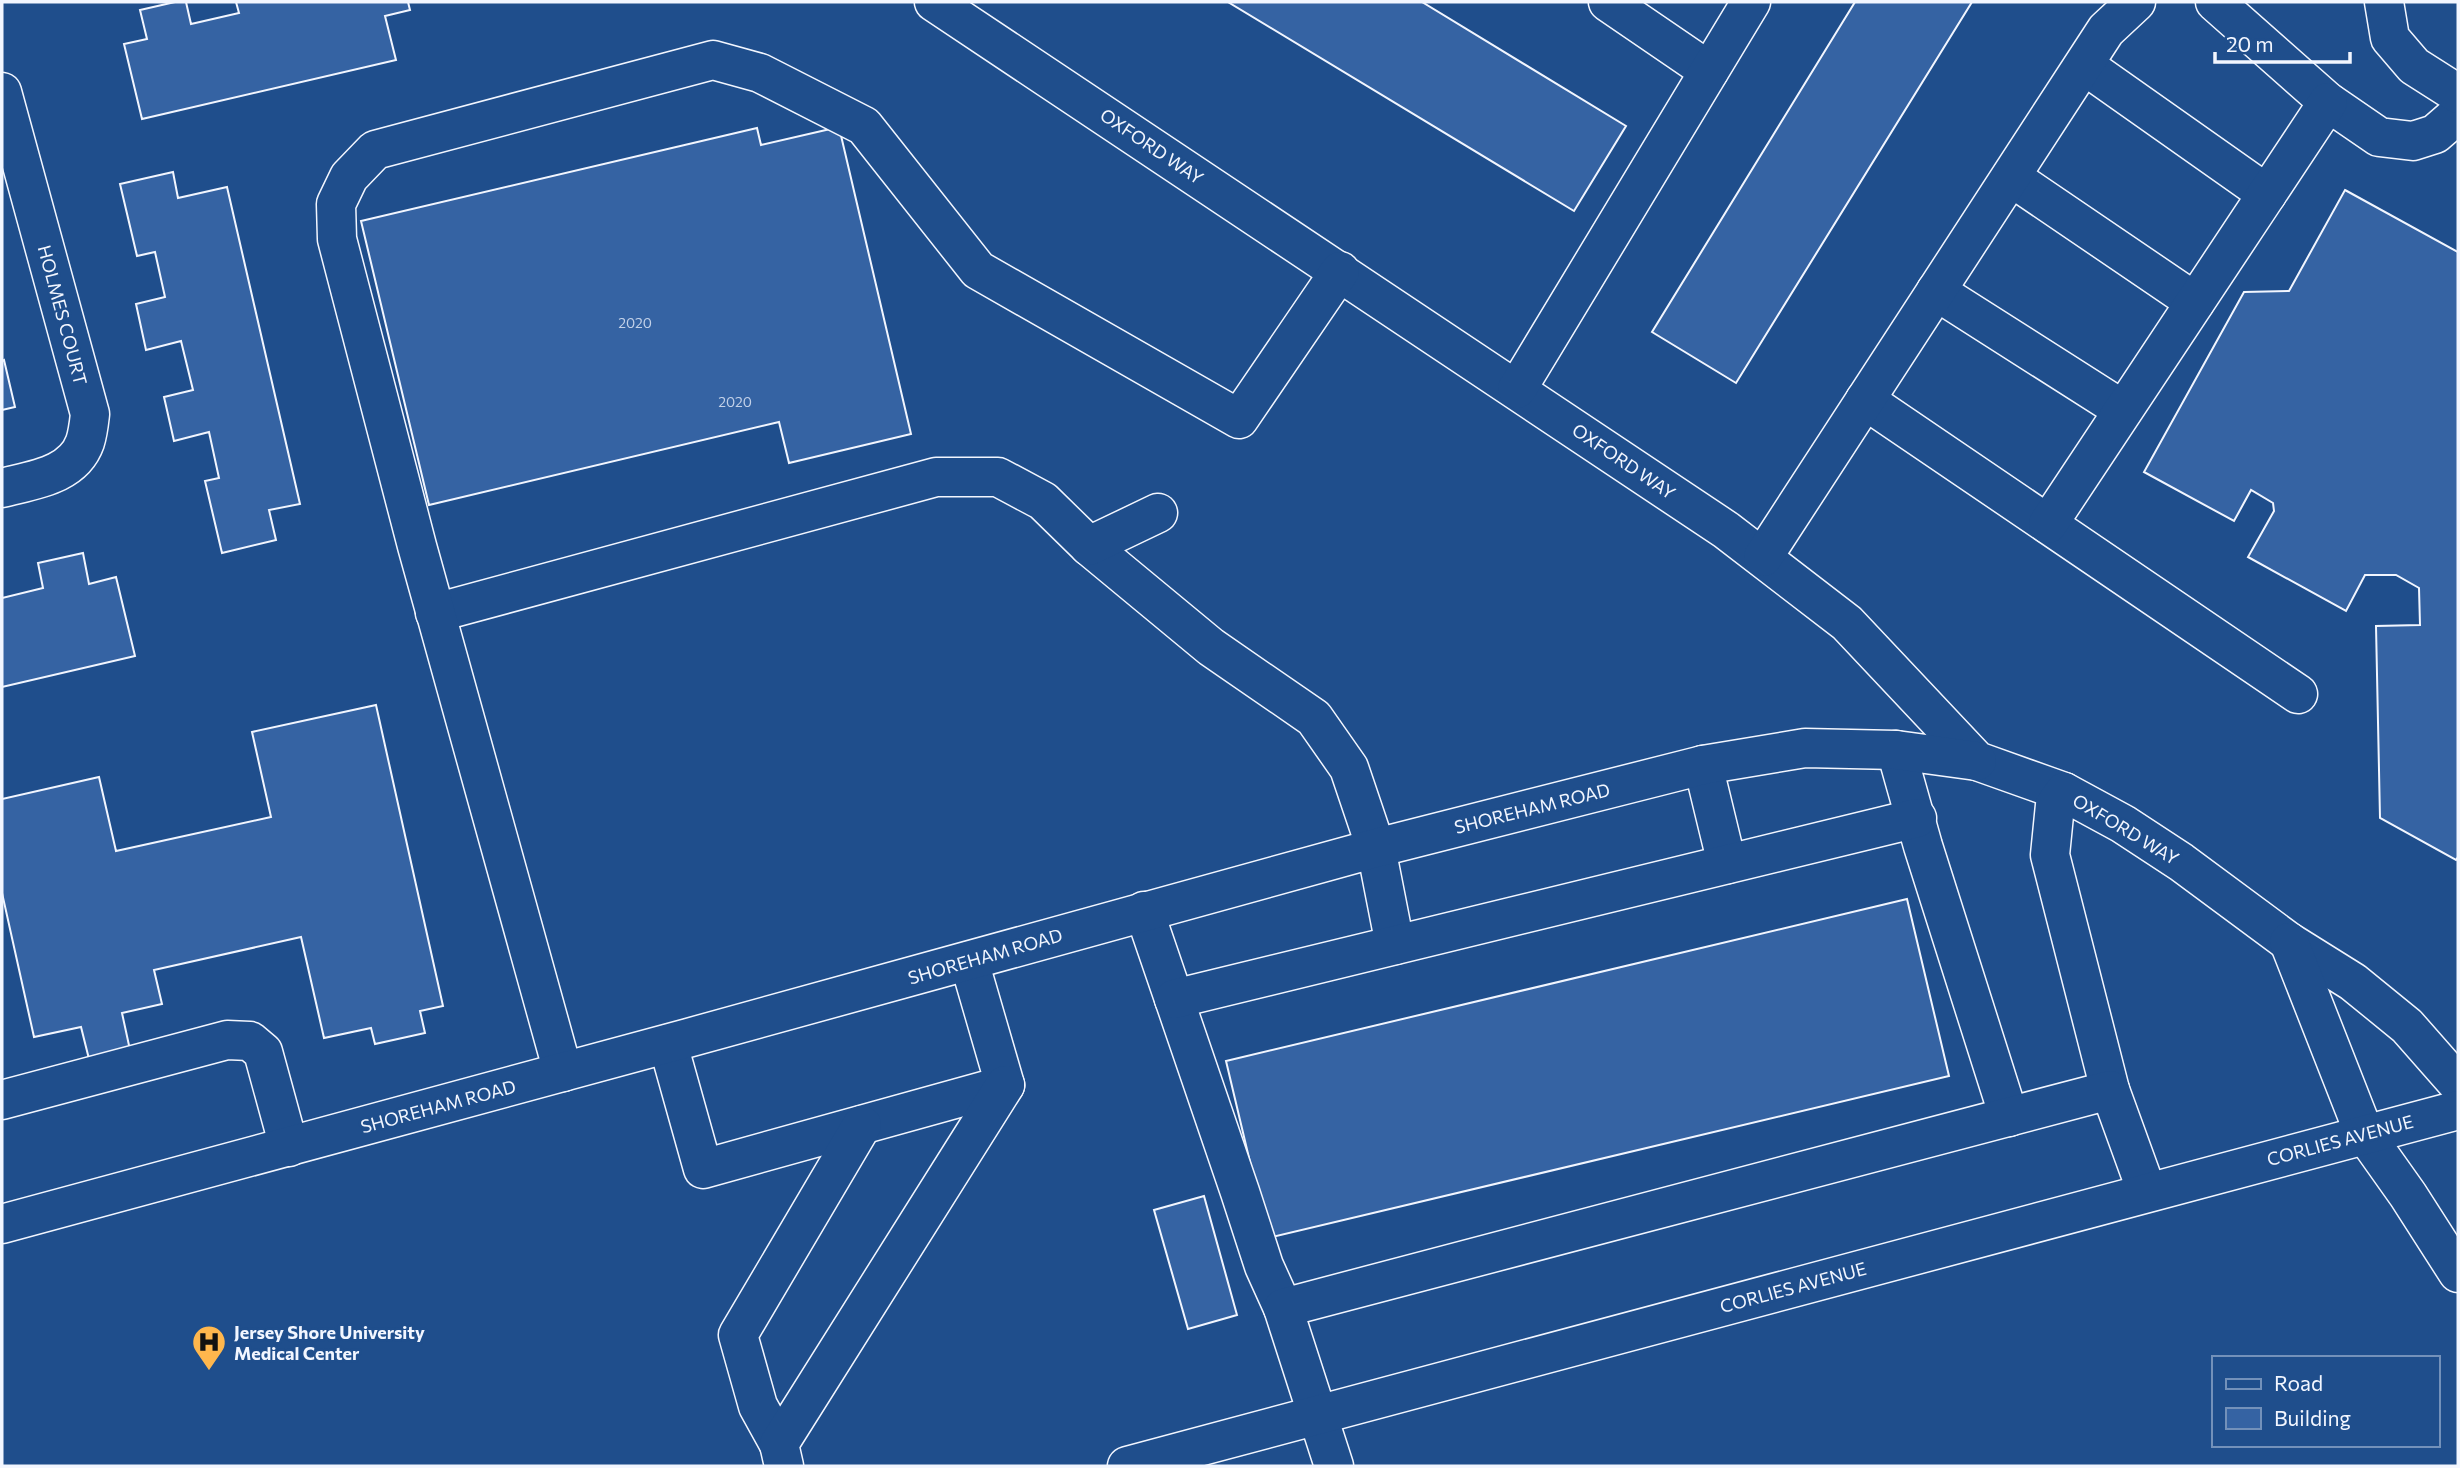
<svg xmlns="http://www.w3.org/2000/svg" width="2460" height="1468" font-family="Commissioner,sans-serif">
	<rect width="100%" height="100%" fill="#1f4e8c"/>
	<g fill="#3563a3" stroke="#f2f6ff" stroke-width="2">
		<path d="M175,2h11l5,22 48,-11 -3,-11h172l2,8 -25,6 11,44 -254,59 -18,-75 23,-5 -7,-29z"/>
		<path d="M1228,2h194l204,124 -52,85z"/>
		<path d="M1855,2h117l-236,381 -84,-51z"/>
		<path d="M839,127l72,307 -122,29 -10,-41 -350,83 -68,-284 396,-93 4,17z"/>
		<path d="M173,172l5,26 49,-11 73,317 -31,6 7,30 -54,13 -17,-72 14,-3 -10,-46 -35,9 -10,-44 29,-7 -12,-49 -35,9 -10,-46 29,-7 -10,-45 -18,4 -17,-72z"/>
		<path d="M2345,190l113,62v605l-2,3 -76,-42 -4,-192 44,-1 -1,-37 -23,-13h-31l-19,36 -98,-54 26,-46 -1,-8 -22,-13 -17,31 -90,-49 100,-180 45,-1z"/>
		<path d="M4,360l11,47 -13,3v-49z"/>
		<path d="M83,553l6,31 27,-7 19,79 -133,31v-89l41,-10 -5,-25z"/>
		<path d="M376,705l67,301 -23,5 5,22 -50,11 -4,-16 -47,10 -23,-101 -147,33 8,34 -40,9 8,37 -41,9 -8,-32 -47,10 -32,-144v-94l97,-22 17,74 155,-34 -19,-85z"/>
		<path d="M1907,899l42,177 -681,162 -42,-177z"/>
		<path d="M1204,1196l33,119 -49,14 -34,-119z"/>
	</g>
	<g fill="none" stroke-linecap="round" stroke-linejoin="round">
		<g stroke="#f2f6ff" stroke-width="41">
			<g id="minor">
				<path d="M934,2l792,528 121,93 130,138 87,31 59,32 58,38 108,80 64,40 54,44 51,58"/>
				<path d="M1608,2l101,69"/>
				<path d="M2215,2l113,100 51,35 34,4 22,-7 23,-20"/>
				<path d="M2384,2l6,36 24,28 44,28"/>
				<path d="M2084,65l183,129"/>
				<path d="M2,92l88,322c-1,9 -2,19 -5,28 -12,34 -53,38 -83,46"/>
				<path d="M2011,177l184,125"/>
				<path d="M1936,291l187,119"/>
				<path d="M1517,389l234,-387"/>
				<path d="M1865,400l433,294"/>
				<path d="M2048,524l280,-422"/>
				<path d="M1089,546l122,101 103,71 35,50 27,80 19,97"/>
				<path d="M1763,557l343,-527 30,-28"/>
				<path d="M435,613l501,-136h62l45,24 46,45 69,-33"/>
				<path d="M1896,750l27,96 86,271"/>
				<path d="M1703,765l24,99"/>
				<path d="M2064,792l-9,13 -5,50 60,235"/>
				<path d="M1144,911l96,281 24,74 19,42"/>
				<path d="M2289,942l75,191 44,62 50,78"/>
				<path d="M1174,999l743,-181"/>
				<path d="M668,1044l35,125 302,-84 -36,-124"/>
				<path d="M563,1072l-146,-526 -80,-307 -1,-35 13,-27 26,-27 338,-90 47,13 104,53 114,144 261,149 101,-148"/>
				<path d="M2,1100l225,-60 23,1 13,11 26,95"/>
				<path d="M2,1224l686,-186 688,-190 327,-83 102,-17 91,2 81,11"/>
				<path d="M779,1444l-21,-38 -20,-71 124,-210"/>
				<path d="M784,1466l-5,-22 226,-359"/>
				<path d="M1334,1466l-51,-158 827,-218 37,102"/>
			</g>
		</g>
		<g stroke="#f2f6ff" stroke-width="41">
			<path id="highway" d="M1127,1466l1331,-356"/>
		</g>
		<use href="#minor" stroke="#1f4e8c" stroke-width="38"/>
		<use href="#highway" stroke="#1f4e8c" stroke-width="38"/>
	</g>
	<defs>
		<g id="hospital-pin" transform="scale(1.75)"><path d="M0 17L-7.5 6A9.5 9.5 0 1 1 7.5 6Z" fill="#ffb74d" stroke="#1f4e8c"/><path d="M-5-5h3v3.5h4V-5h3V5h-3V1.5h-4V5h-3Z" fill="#111"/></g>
	</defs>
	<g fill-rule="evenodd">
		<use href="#hospital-pin" x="209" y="1342"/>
	</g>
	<g text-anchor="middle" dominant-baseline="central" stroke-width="5" stroke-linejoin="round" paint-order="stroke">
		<g font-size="14" fill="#c3d1e8">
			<text x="635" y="322">2020</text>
			<text x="735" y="401">2020</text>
		</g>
		<g font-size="18" fill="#f2f6ff" stroke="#1f4e8c">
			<text transform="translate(1152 146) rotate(34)">OXFORD WAY</text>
			<text transform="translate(63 315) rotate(75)">HOLMES COURT</text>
			<text transform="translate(1624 461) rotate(34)">OXFORD WAY</text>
			<text transform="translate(1532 808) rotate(-14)">SHOREHAM ROAD</text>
			<text transform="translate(2126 829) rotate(31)">OXFORD WAY</text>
			<text transform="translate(985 956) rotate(-16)">SHOREHAM ROAD</text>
			<text transform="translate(438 1106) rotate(-15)">SHOREHAM ROAD</text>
			<text transform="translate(2340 1140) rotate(-15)">CORLIES AVENUE</text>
			<text transform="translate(1793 1287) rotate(-15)">CORLIES AVENUE</text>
		</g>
		<g font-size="18" font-weight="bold" fill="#f2f6ff" stroke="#1f4e8c" text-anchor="start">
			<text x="234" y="1332">Jersey Shore University<tspan x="234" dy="21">Medical Center</tspan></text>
		</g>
	</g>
	<rect width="2460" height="1468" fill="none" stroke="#f2f6ff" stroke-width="7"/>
	<rect x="2212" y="1356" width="228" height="91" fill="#1f4e8c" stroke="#7391ba" stroke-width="2"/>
	<rect x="2226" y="1379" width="35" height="10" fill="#1f4e8c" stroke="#7391ba" stroke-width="2"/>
	<text x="2274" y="1391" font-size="21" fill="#f2f6ff">Road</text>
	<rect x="2226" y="1408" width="35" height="21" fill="#3563a3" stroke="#7391ba" stroke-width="2"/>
	<text x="2274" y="1426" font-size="21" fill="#f2f6ff">Building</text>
	<path d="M2215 52v10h135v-10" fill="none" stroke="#f2f6ff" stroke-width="3.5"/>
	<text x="2226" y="52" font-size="21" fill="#f2f6ff" stroke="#1f4e8c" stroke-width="5" paint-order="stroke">20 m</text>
</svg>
